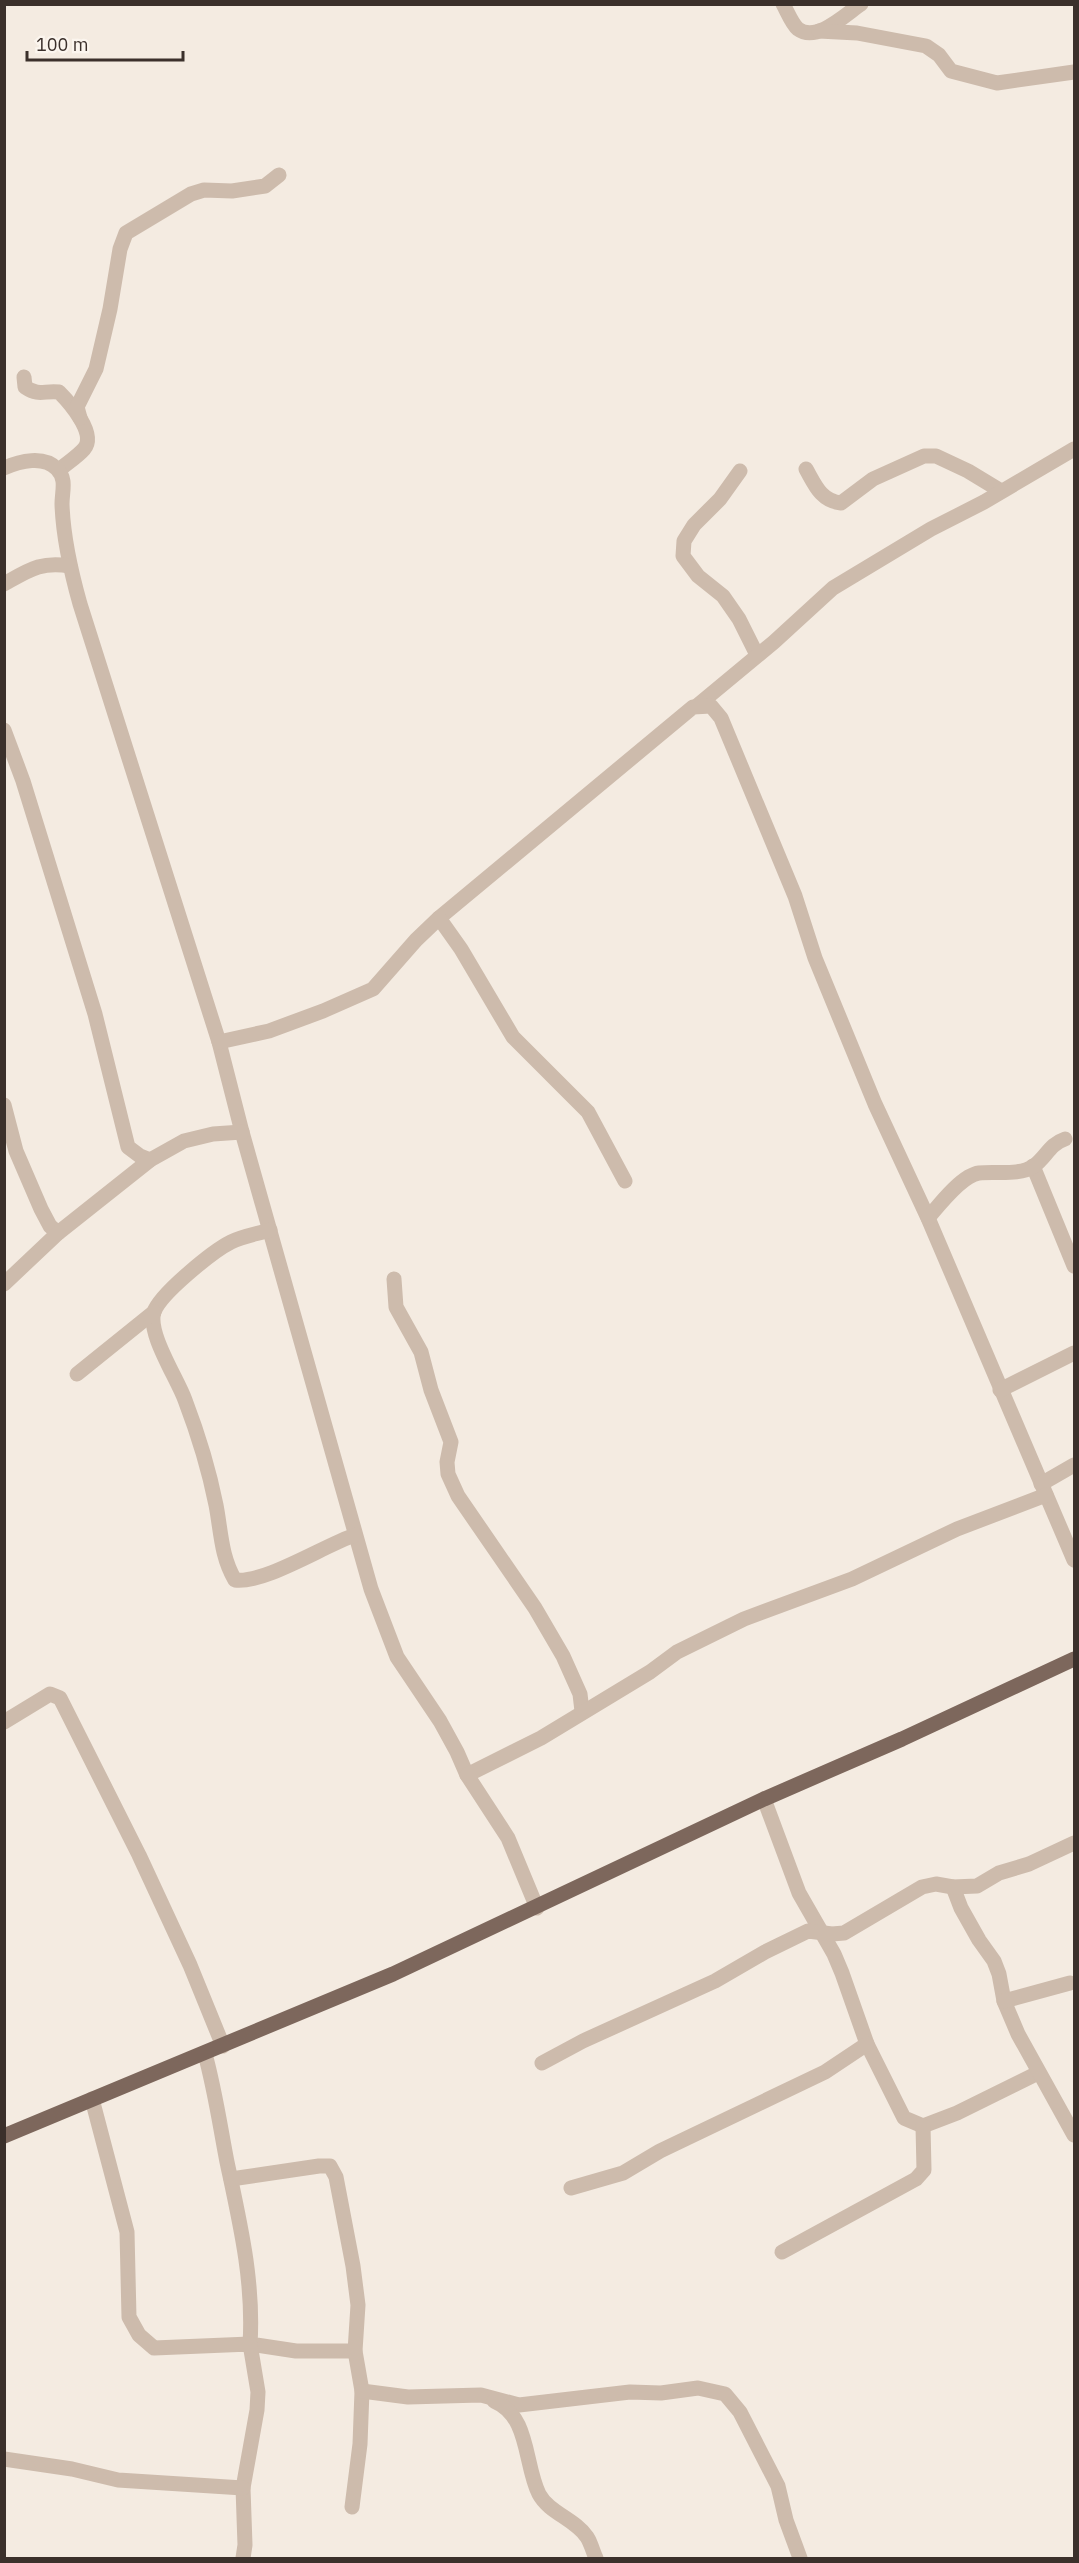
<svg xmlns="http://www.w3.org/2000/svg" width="1079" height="2563" font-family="'IBM Plex Sans',sans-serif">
	<rect width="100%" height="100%" fill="#f4ebe1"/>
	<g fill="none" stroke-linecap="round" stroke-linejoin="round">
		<g stroke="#cdbbac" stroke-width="15">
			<path d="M783,4c4,7 9,20 15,25 19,14 48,-15 63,-25"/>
			<path d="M819,31l38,2 69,13 13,9 12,16 46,12 77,-11"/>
			<path d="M24,377l1,10c15,10 19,3 34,5 11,11 38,42 25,57 -7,8 -17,14 -25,21"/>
			<path d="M80,418l-3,-11 19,-38 14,-60 10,-60 6,-16 65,-39 13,-4 28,1 33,-5 14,-11"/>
			<path d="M4,468c16,-7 40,-13 53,1 10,10 5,22 5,35 1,33 9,68 18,100l139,438 23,90 129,457 26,68 43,64 17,31 10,23 41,63 29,70"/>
			<path d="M806,469c9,16 15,32 35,34l32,-24 51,-23h12l32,15 33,20"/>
			<path d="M740,471l-20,28 -26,26 -10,16 -1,15 15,20 25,20 16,23 18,36"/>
			<path d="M4,584c25,-14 37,-23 66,-18"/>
			<path d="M698,705l76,-63 59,-54 98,-59 53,-27 90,-53"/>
			<path d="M4,730l19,51 72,233 33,133 12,9 10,4"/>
			<path d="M439,918l254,-211 18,-1 10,12 74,178 20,62 60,146 53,114 146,342"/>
			<path d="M219,1042l50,-11 54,-20 50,-22 43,-49 23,-22 22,31 52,88 75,75 37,69"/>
			<path d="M4,1105l12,46 25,58 9,17 8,7"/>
			<path d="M1033,1166l41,100"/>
			<path d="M928,1218c11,-13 34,-43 51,-45 17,-2 40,3 55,-7 12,-9 16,-22 31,-27"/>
			<path d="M270,1230c-13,4 -27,6 -39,12 -18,9 -71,52 -77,70 -7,21 23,66 31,88 13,34 24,70 31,105 5,26 5,52 19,75 29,4 90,-35 120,-45"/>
			<path d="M394,1279l2,28 25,45 10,38 20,52 -4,20 1,12 10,22 77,112 28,48 17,38 2,17"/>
			<path d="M4,1284l54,-51 92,-73 34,-19 29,-7 29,-2"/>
			<path d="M77,1374l77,-62"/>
			<path d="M1000,1390l74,-37"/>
			<path d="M1041,1484l33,-19"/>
			<path d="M4,1722l46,-28 10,4 79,157 51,110 33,81"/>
			<path d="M467,1775l74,-37 109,-66 27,-20 67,-33 108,-40 105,-50 89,-34"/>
			<path d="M764,1799l35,94 35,61 8,19 25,71 37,74 19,8 34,-13 81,-40"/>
			<path d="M953,1887l8,21 18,32 15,21 5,13 5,27 14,33 56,101"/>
			<path d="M1004,2001l66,-18"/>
			<path d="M205,2054c10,36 15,72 22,108 13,61 27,120 23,182l46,7h59"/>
			<path d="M542,2063l41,-22 132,-60 50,-29 43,-21 24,3 12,-1 78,-46 14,-3 17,3 24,-1 22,-13 30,-9 45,-21"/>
			<path d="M92,2099l35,133 2,85 10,18 15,13 96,-4 8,48 -1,18 -14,78 2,57 -2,13"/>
			<path d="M231,2179l88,-13h11l6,11 17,89 5,39 -3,46 7,40 -2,53 -8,63"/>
			<path d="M571,2188l52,-15 37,-22 165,-79 42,-28"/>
			<path d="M782,2252l134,-73 8,-9 -1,-44"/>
			<path d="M362,2391l46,6 73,-2 38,10 111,-13 31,1 37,-5 27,6 15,18 38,74 8,34 14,38"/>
			<path d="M494,2401c36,15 30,63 45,93 10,19 36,25 48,43 4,6 6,15 9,21"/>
			<path d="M4,2459l68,10 46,11 125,8"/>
		</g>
		<path stroke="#7d675c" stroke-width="15" d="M4,2136l389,-162 371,-175 138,-60 172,-80"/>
	</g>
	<rect width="1079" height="2563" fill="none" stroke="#3b302b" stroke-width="12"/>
	<path d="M27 51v9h156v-9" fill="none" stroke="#3b302b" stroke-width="3"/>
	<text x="36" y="51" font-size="18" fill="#3b302b" stroke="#fbf5ee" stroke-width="4.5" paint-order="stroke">100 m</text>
</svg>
